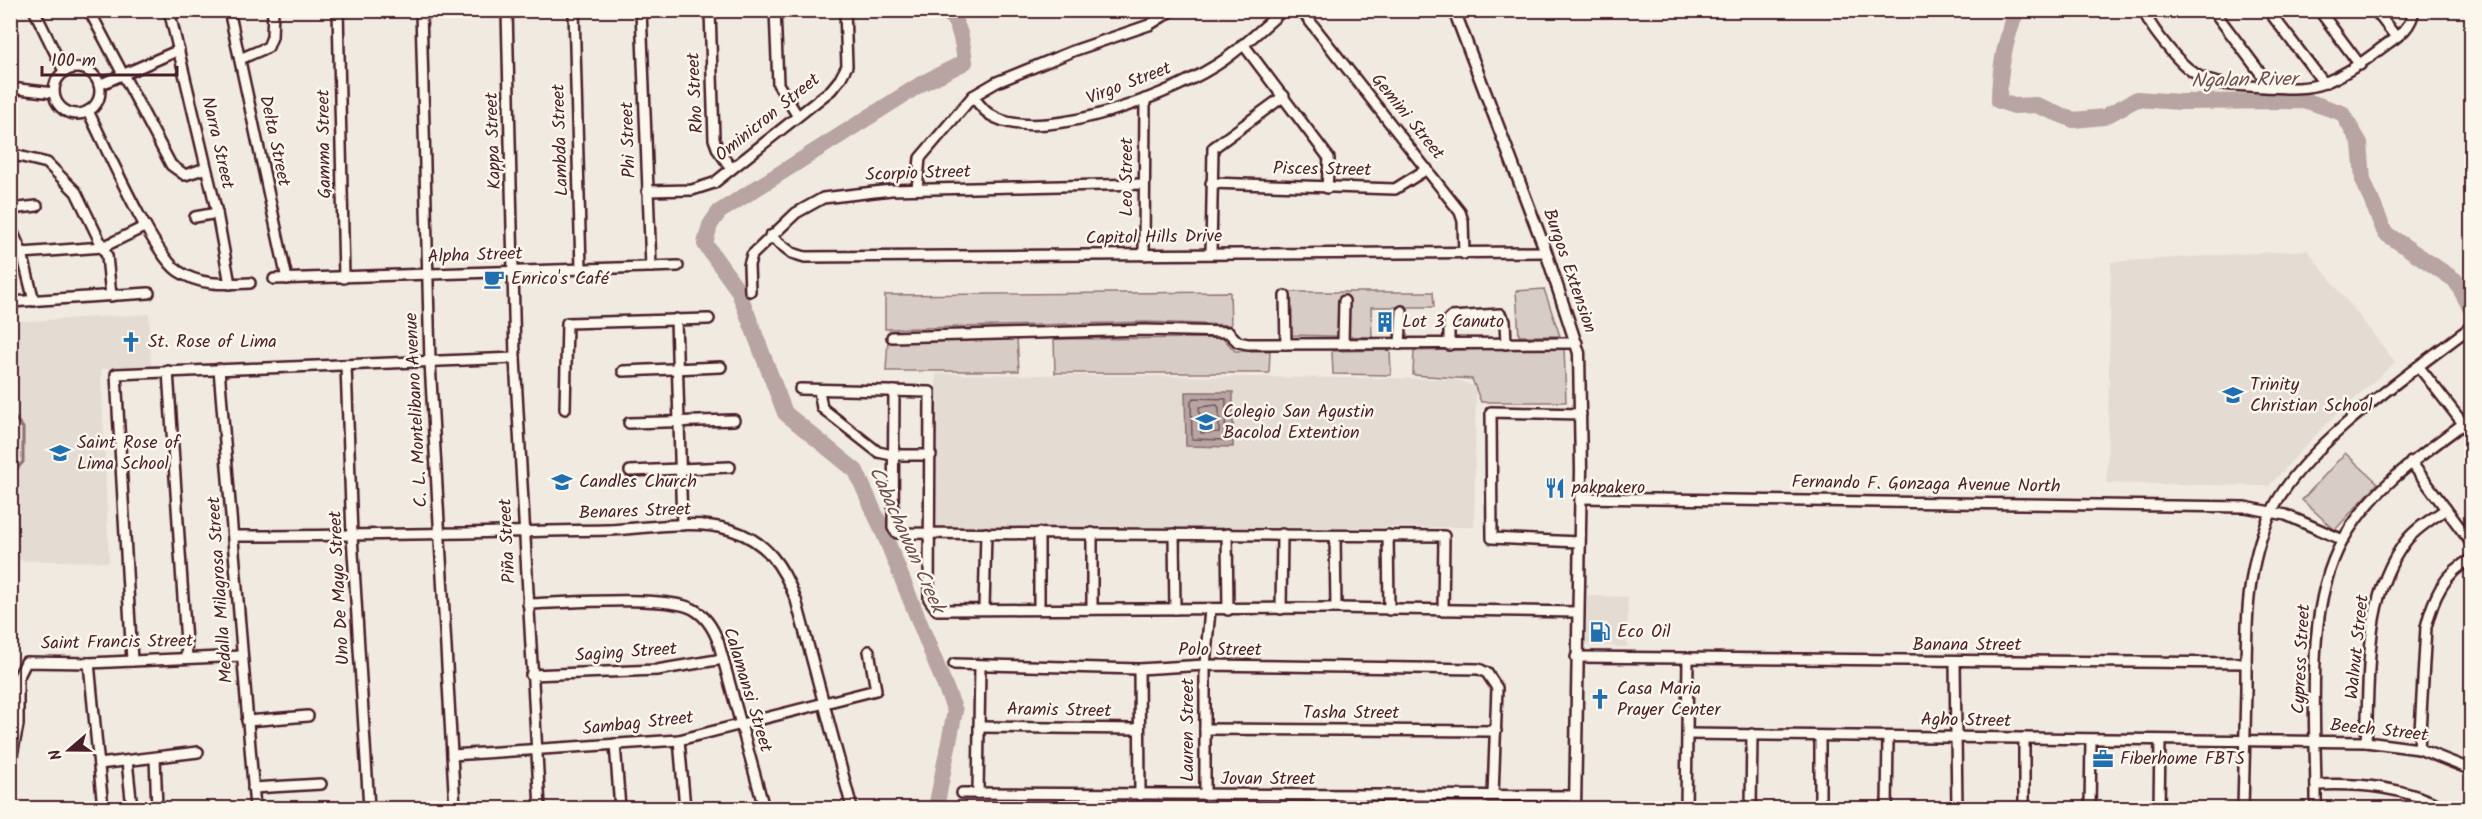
<svg xmlns="http://www.w3.org/2000/svg" width="2482" height="819" font-family="Kalam,sans-serif">
	<rect width="100%" height="100%" fill="#f0eae0"/>
	<filter id="ink" filterUnits="userSpaceOnUse"><feTurbulence type="fractalNoise" baseFrequency=".0167" numOctaves="2"/><feDisplacementMap in="SourceGraphic" scale="12" xChannelSelector="R" yChannelSelector="G"/><feConvolveMatrix kernelMatrix="1 2 1 2 8 2 1 2 1" color-interpolation-filters="sRGB"/></filter>
	<g filter="url(#ink)">
		<g fill="#e4dbd2">
			<path d="M2307,250l88,112 -73,66 -53,58 -162,-3 4,-221z"/>
			<path d="M149,314l2,53 -50,2 8,193 -98,-2v-87l2,-3 5,-34 -7,-10v-104z"/>
			<path d="M936,374l520,5 20,8 -2,140 -537,1z"/>
			<path d="M1587,596l41,1 -1,50 -41,-2z"/>
		</g>
		<g fill="#d8ccc6" stroke="#917678" stroke-width="1.5">
			<path d="M1544,289l16,47h-41l-3,-45z"/>
			<path d="M1230,292l1,33 -86,-3 -260,7v-34z"/>
			<path d="M1288,292h145l1,15h-63l1,30 -82,-2z"/>
			<path d="M1017,338l2,33h-133l2,-32z"/>
			<path d="M1223,338l12,13h35l-1,22h-214l-1,-34z"/>
			<path d="M1564,347l2,55h-85l-9,-23 -59,-4 1,-24z"/>
			<path d="M1390,350l1,25 -58,-1 -1,-23z"/>
			<path d="M2345,453l33,30 -43,47 -33,-30z"/>
		</g>
		<path fill="#b8a4a2" stroke="#8c6f72" stroke-width="1.5" d="M1185,392h48v55l-47,-1z"/>
		<g fill="none" stroke-linecap="round" stroke-linejoin="round">
			<g stroke="#76545b" stroke-width="1.5">
				<path d="M1194,398l32,1 -1,41 -33,-1 -1,-38z"/>
				<path d="M1217,405l2,3v24l-18,1 -2,-26z"/>
			</g>
			<path stroke="#8c6f72" stroke-width="3" d="M10,412l13,16v34l-13,14"/>
			<g stroke="#b8a4a2" stroke-width="16">
				<path d="M2017,10c-12,30 -18,59 -18,91l15,5 22,-1 38,15 30,-3 33,-18 43,3 127,-1 35,12 18,30 3,37 22,53 70,47 17,30"/>
				<path d="M936,808l19,-97 -70,-175 -29,-65 -71,-58 -47,-123 -33,-46 5,-19 9,-13 202,-128 44,-22c-2,-18 -5,-42 -21,-52"/>
			</g>
			<g stroke="#4a1f2b" stroke-width="14">
				<g id="minor">
					<path d="M34,10l30,61"/>
					<path d="M89,10l82,155 14,10 21,-7"/>
					<path d="M169,10l48,203 13,71"/>
					<path d="M229,10l58,269"/>
					<path d="M338,10l6,268"/>
					<path d="M421,10l9,352 25,446"/>
					<path d="M507,10l8,348 25,450"/>
					<path d="M574,10l7,259"/>
					<path d="M641,10l10,257"/>
					<path d="M710,10l4,129 4,11 13,18"/>
					<path d="M775,10l3,74 19,31"/>
					<path d="M1301,10l159,202 3,9 1,33"/>
					<path d="M2144,10c4,13 14,25 22,35 33,42 49,39 99,42 21,1 40,3 59,-4 20,-8 38,-20 55,-33 15,-12 32,-19 35,-40"/>
					<path d="M2213,10l58,77"/>
					<path d="M2268,10l56,73"/>
					<path d="M2319,10l41,55"/>
					<path d="M2375,10l21,27"/>
					<path d="M1243,44l86,114 -2,30"/>
					<path d="M240,59l28,-12 4,-10 1,-27"/>
					<circle cx="77" cy="91" r="23"/>
					<path d="M99,85l80,-35"/>
					<path d="M10,88l44,5"/>
					<path d="M973,96c6,9 13,18 23,22 52,25 183,-26 228,-58 21,-15 40,-33 59,-50"/>
					<path d="M88,111c17,34 64,142 90,160 22,15 47,13 72,12"/>
					<path d="M10,154l37,9 29,29 31,64 4,40"/>
					<path d="M1211,183l184,6 32,-20"/>
					<path d="M917,189l3,-31 53,-62 24,-14 76,-31 76,-26 24,-15"/>
					<path d="M647,191l45,-1 22,-7 117,-93 9,-11 7,-13 -2,-56"/>
					<path d="M10,209l27,-3"/>
					<path d="M195,217l22,-4"/>
					<path d="M10,226l12,27 12,48"/>
					<path d="M770,236l22,17 13,4 741,-5"/>
					<path d="M22,253l81,-6 43,-21"/>
					<path d="M1211,253l2,-105 71,-52"/>
					<path d="M1144,255l1,-156"/>
					<path d="M274,279l404,-13"/>
					<path d="M750,291l-1,-26 3,-10 44,-42 27,-15 68,-8 252,-6"/>
					<path d="M1285,296l1,48"/>
					<path d="M10,302l139,-9"/>
					<path d="M676,319l6,206"/>
					<path d="M892,337l253,-7 83,2 10,10 10,2 329,-1"/>
					<path d="M1343,343l1,-42"/>
					<path d="M1400,344l2,-33"/>
					<path d="M1449,345v-26l2,-2 49,-3 5,7 1,23"/>
					<path d="M346,365l6,171 17,272"/>
					<path d="M2419,367l53,68"/>
					<path d="M219,369l36,439"/>
					<path d="M168,371l19,287"/>
					<path d="M623,371l98,-4"/>
					<path d="M800,389l130,3 -1,207 8,11 399,-2 241,4"/>
					<path d="M819,390l3,18 56,44 14,3h39"/>
					<path d="M894,391l-1,137 4,5 547,3 -1,75"/>
					<path d="M565,409l2,-86 142,-4"/>
					<path d="M629,423l105,-3"/>
					<path d="M2411,462l61,82"/>
					<path d="M630,471l100,-4"/>
					<path d="M1580,498l665,9 41,8 57,25"/>
					<path d="M1174,534l1,75"/>
					<path d="M1227,534l1,76"/>
					<path d="M1388,535l1,75"/>
					<path d="M235,536c124,0 249,-4 373,-6 40,-1 84,-12 123,0 36,11 52,36 65,70l56,208"/>
					<path d="M1335,536l1,72"/>
					<path d="M1579,542l-87,-4 -1,-126 90,2"/>
					<path d="M528,604c35,-1 137,-9 165,5 13,7 20,19 25,32l46,167"/>
					<path d="M984,608l2,-75"/>
					<path d="M1039,609v-76"/>
					<path d="M1092,609v-76"/>
					<path d="M1281,609l1,-75"/>
					<path d="M1576,657l670,6"/>
					<path d="M132,661l-16,-287 399,-16"/>
					<path d="M1955,662l2,146"/>
					<path d="M89,663l14,145"/>
					<path d="M954,664l185,5 66,-4 274,4 8,4 10,15 -4,107"/>
					<path d="M1139,669l1,126"/>
					<path d="M531,675l126,-5 66,-11"/>
					<path d="M247,721l61,-5"/>
					<path d="M979,727l159,2"/>
					<path d="M1205,729l291,2"/>
					<path d="M1687,734l679,8 53,7 53,21"/>
					<path d="M679,740l6,68"/>
					<path d="M2366,742c4,-67 -3,-145 40,-201 10,-13 27,-23 40,-32"/>
					<path d="M615,744l5,64"/>
					<path d="M2419,749l7,-122c7,-28 18,-55 46,-68"/>
					<path d="M452,755l227,-15 197,-50 -7,-39"/>
					<path d="M155,758l2,50"/>
					<path d="M127,761l5,47"/>
					<path d="M99,764l99,-12"/>
					<path d="M10,765l8,-40v-47l8,-16 63,1 153,-7"/>
					<path d="M2316,785c46,-2 88,2 129,23"/>
					<path d="M253,788l68,-4"/>
					<path d="M962,793l613,3"/>
					<path d="M978,793l2,-127"/>
					<path d="M1205,795v-130l5,-55"/>
					<path d="M1686,808l2,-150"/>
					<path d="M1751,808l1,-74"/>
					<path d="M1820,808v-72"/>
					<path d="M1887,808l1,-71"/>
					<path d="M2024,808v-70"/>
					<path d="M2090,808l1,-68"/>
					<path d="M2159,808l1,-68"/>
					<path d="M2243,808c1,-39 2,-79 3,-118 0,-61 -1,-123 26,-179 30,-65 141,-140 200,-185"/>
					<path d="M2316,808c1,-81 -14,-196 27,-268 28,-50 75,-83 120,-116"/>
				</g>
			</g>
			<g stroke="#4a1f2b" stroke-width="15">
				<path id="major" d="M1454,10l92,242 33,101 2,117 -6,338"/>
			</g>
			<use href="#minor" stroke="#fbf7ec" stroke-width="9"/>
			<use href="#major" stroke="#fbf7ec" stroke-width="10"/>
		</g>
	</g>
	<defs>
		<g id="cafe-bare" transform="scale(1.62)"><path d="M-5.5-4.5H6V0H3Q3 3.5 0 3.5H-2.5Q-5.5 3.5-5.5 0ZM3-3.2v2h1.7v-2ZM-6 4.5H4V6H-6Z" fill="#1f6fb2" stroke="#fbf7ec" stroke-width="2.5" paint-order="stroke"/></g>
		<g id="building-bare" transform="scale(1.62)"><path d="M-4-6H4V6H1V3H-1V6H-4ZM-2.5-4.3h1.7v1.8h-1.7ZM.8-4.3h1.7v1.8H.8ZM-2.5-1h1.7V.8h-1.7ZM.8-1h1.7V.8H.8Z" fill="#1f6fb2" stroke="#fbf7ec" stroke-width="2.5" paint-order="stroke"/></g>
		<g id="church-bare" transform="scale(1.62)"><path d="M-1.2-6h2.4v3.5h3.3v2.4h-3.3V6h-2.4V-.1h-3.3v-2.4h3.3Z" fill="#1f6fb2" stroke="#fbf7ec" stroke-width="2.5" paint-order="stroke"/></g>
		<g id="school-bare" transform="scale(1.62)"><path d="M0-5L7-2L0 1L-7-2ZM-4 1L0 2.5L4 1V4Q0 6-4 4Z" fill="#1f6fb2" stroke="#fbf7ec" stroke-width="2.5" paint-order="stroke"/></g>
		<g id="university-bare" transform="scale(1.62)"><path d="M0-5L7-2L0 1L-7-2ZM-4 1L0 2.5L4 1V4Q0 6-4 4Z" fill="#1f6fb2" stroke="#fbf7ec" stroke-width="2.5" paint-order="stroke"/></g>
		<g id="restaurant-bare" transform="scale(1.62)"><path d="M-5-6h1v4h1v-4h1v4h1v-4h1v5L-1.5 .5V6h-2V.5L-5-1ZM5-6V6H3V1.5H1.5Q1.5-4 5-6Z" fill="#1f6fb2" stroke="#fbf7ec" stroke-width="2.5" paint-order="stroke"/></g>
		<g id="fuel-bare" transform="scale(1.62)"><path d="M-5.5-6h7V0h2V4h1.3V-2.5L3-4.5l.8-.8L6-3V5H2.5V1h-1V6h-7ZM-4.2-4.7v3.2H.2V-4.7Z" fill="#1f6fb2" stroke="#fbf7ec" stroke-width="2.5" paint-order="stroke"/></g>
		<g id="office-bare" transform="scale(1.62)"><path d="M-6-3h4V-5.5h4V-3h4V5H-6ZM-1-4.5V-3h2v-1.5ZM-6 0V1H6V0Z" fill="#1f6fb2" stroke="#fbf7ec" stroke-width="2.5" paint-order="stroke"/></g>
	</defs>
	<g fill-rule="evenodd">
		<use href="#cafe-bare" x="494" y="279"/>
		<use href="#building-bare" x="1385" y="322"/>
		<use href="#church-bare" x="131" y="342"/>
		<use href="#school-bare" x="2233" y="395"/>
		<use href="#university-bare" x="1206" y="422"/>
		<use href="#school-bare" x="60" y="453"/>
		<use href="#school-bare" x="562" y="482"/>
		<use href="#restaurant-bare" x="1555" y="488"/>
		<use href="#fuel-bare" x="1600" y="632"/>
		<use href="#church-bare" x="1600" y="699"/>
		<use href="#office-bare" x="2103" y="759"/>
	</g>
	<g text-anchor="middle" dominant-baseline="central" stroke-width="5" stroke-linejoin="round" paint-order="stroke">
		<g font-size="18" fill="#4a1f2b" stroke="#fbf7ec">
			<text transform="translate(1129 84) rotate(-21)">Virgo Street</text>
			<text transform="translate(696 93) rotate(-93)">Rho Street</text>
			<text transform="translate(1407 117) rotate(51)">Gemini Street</text>
			<text transform="translate(768 118) rotate(-39)">Ominicron Street</text>
			<text transform="translate(561 140) rotate(-92)">Lambda Street</text>
			<text transform="translate(629 140) rotate(-92)">Phi Street</text>
			<text transform="translate(274 141) rotate(78)">Delta Street</text>
			<text transform="translate(494 141) rotate(-92)">Kappa Street</text>
			<text transform="translate(217 143) rotate(77)">Narra Street</text>
			<text transform="translate(325 144) rotate(-91)">Gamma Street</text>
			<text transform="translate(1322 170) rotate(1)">Pisces Street</text>
			<text transform="translate(918 174) rotate(-2)">Scorpio Street</text>
			<text transform="translate(1127 177) rotate(-90)">Leo Street</text>
			<text transform="translate(1154 238) rotate(-1)">Capitol Hills Drive</text>
			<text transform="translate(475 256) rotate(-2)">Alpha Street</text>
			<text transform="translate(1569 271) rotate(71)">Burgos Extension</text>
			<text transform="translate(417 410) rotate(-93)">C. L. Montelibano Avenue</text>
			<text transform="translate(1926 485) rotate(1)">Fernando F. Gonzaga Avenue North</text>
			<text transform="translate(635 512) rotate(-2)">Benares Street</text>
			<text transform="translate(508 541) rotate(-93)">Piña Street</text>
			<text transform="translate(340 588) rotate(-93)">Uno De Mayo Street</text>
			<text transform="translate(221 590) rotate(-94)">Medalla Milagrosa Street</text>
			<text transform="translate(117 643) rotate(-1)">Saint Francis Street</text>
			<text x="1967" y="645">Banana Street</text>
			<text transform="translate(2358 647) rotate(-84)">Walnut Street</text>
			<text x="1220" y="650">Polo Street</text>
			<text transform="translate(626 653) rotate(-4)">Saging Street</text>
			<text transform="translate(2302 659) rotate(-87)">Cypress Street</text>
			<text transform="translate(747 690) rotate(73)">Calamansi Street</text>
			<text transform="translate(1059 711) rotate(1)">Aramis Street</text>
			<text x="1351" y="713">Tasha Street</text>
			<text transform="translate(1966 721) rotate(1)">Agho Street</text>
			<text transform="translate(638 724) rotate(-6)">Sambag Street</text>
			<text transform="translate(1188 730) rotate(-90)">Lauren Street</text>
			<text transform="translate(2379 731) rotate(6)">Beech Street</text>
			<text x="1268" y="779">Jovan Street</text>
		</g>
		<g font-size="18" fill="#4a1f2b" stroke="#fbf7ec" text-anchor="start">
			<text x="511" y="279">Enrico's Café</text>
			<text x="1402" y="322">Lot 3 Canuto</text>
			<text x="148" y="342">St. Rose of Lima</text>
			<text x="2250" y="385">Trinity<tspan x="2250" dy="21">Christian School</tspan></text>
			<text x="1223" y="412">Colegio San Agustin<tspan x="1223" dy="21">Bacolod Extention</tspan></text>
			<text x="77" y="443">Saint Rose of<tspan x="77" dy="21">Lima School</tspan></text>
			<text x="579" y="482">Candles Church</text>
			<text x="1572" y="488">pakpakero</text>
			<text x="1617" y="632">Eco Oil</text>
			<text x="1617" y="689">Casa Maria<tspan x="1617" dy="21">Prayer Center</tspan></text>
			<text x="2120" y="759">Fiberhome FBTS</text>
		</g>
		<g font-size="20" font-style="italic" fill="#704e55" stroke="#fbf7ec">
			<text transform="translate(2244 81) rotate(-1)">Ngalan River</text>
			<text transform="translate(906 540) rotate(66)">Cabachawan Creek</text>
		</g>
	</g>
	<rect width="2482" height="819" fill="none" stroke="#fbf7ec" stroke-width="36"/>
	<rect x="18" y="18" width="2446" height="783" fill="none" stroke="#4a1f2b" stroke-width="2" filter="url(#ink)"/>
	<g transform="translate(69 750) rotate(250)" stroke="#fbf7ec" stroke-width="4.5" paint-order="stroke">
	<path d="M0-4.5L10 22L0 15L-10 22Z" fill="#4a1f2b"/>
	<text y="-9" font-size="16" font-weight="bold" text-anchor="middle" fill="#4a1f2b">N</text>
	</g>
	<path d="M42 66v9h135v-9" fill="none" stroke="#4a1f2b" stroke-width="3"/>
	<text x="51" y="66" font-size="18" fill="#4a1f2b" stroke="#fbf7ec" stroke-width="4.5" paint-order="stroke">100 m</text>
</svg>
